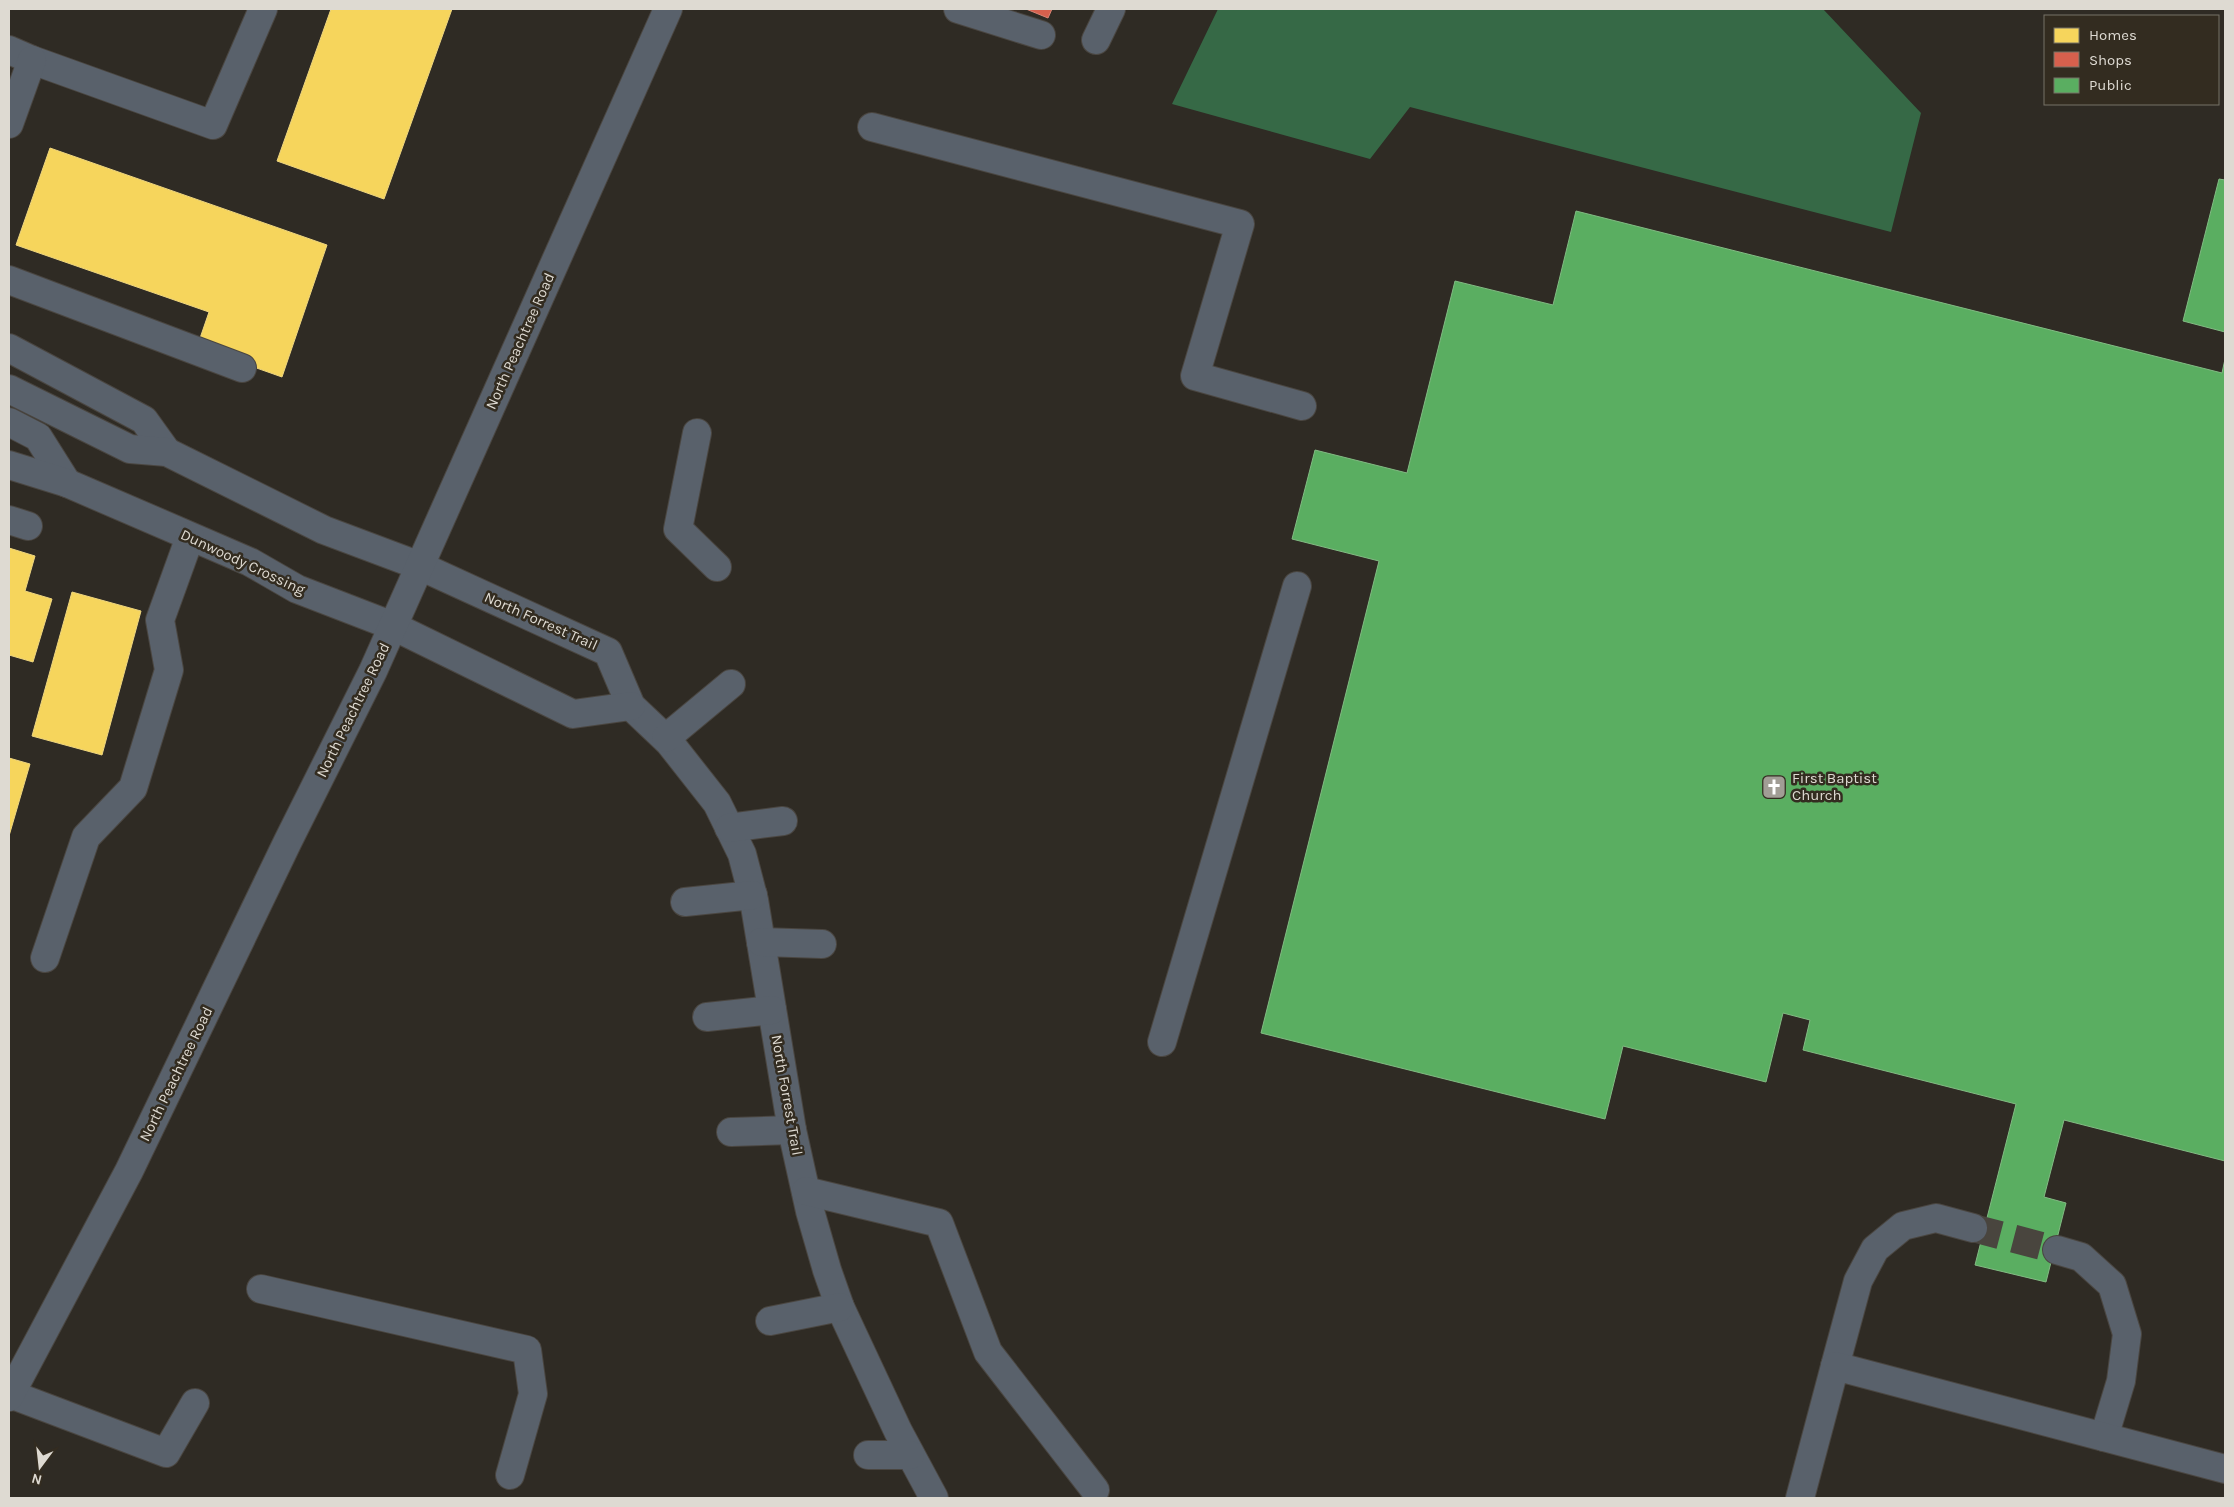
<svg xmlns="http://www.w3.org/2000/svg" width="2234" height="1507" font-family="Karla,sans-serif">
	<rect width="100%" height="100%" fill="#2f2b24"/>
	<path fill="#366946" d="M1218,9h605l98,104 -30,119 -481,-125 -40,52 -198,-55z"/>
	<g fill="#f6d55c" stroke="#efd67f">
		<path d="M331,9h121l-68,190 -107,-38z"/>
		<path d="M50,148l277,97 -45,132 -85,-30 12,-35 -193,-67z"/>
		<path d="M9,548l26,8 -10,35 27,8 -19,63 -24,-7z"/>
		<path d="M72,592l69,19 -39,144 -70,-19z"/>
		<path d="M9,758l21,6 -21,72z"/>
	</g>
	<path fill="#d6604d" stroke="#d88575" d="M1026,9h26l-4,9z"/>
	<g fill="#5aae61" stroke="#82bb83">
		<path d="M2219,179l6,1v152l-42,-11z"/>
		<path d="M1576,211l646,162 3,-14v802l-161,-41 -20,77 22,6 -20,79 -71,-17 41,-161 -213,-54 7,-30 -27,-7 -17,69 -143,-36 -18,73 -344,-86 118,-472 -87,-22 23,-89 92,23 48,-192 98,24z"/>
	</g>
	<g fill="none" stroke-linecap="round" stroke-linejoin="round">
		<path stroke="#49453e" stroke-width="28" stroke-dasharray="28 14" stroke-linecap="butt" d="M1973,1228l84,22"/>
		<g stroke="#4a4641" stroke-width="30">
			<g id="minor">
				<path d="M958,9l83,26"/>
				<path d="M1096,40l15,-31"/>
				<path d="M9,50l23,10 181,65 50,-116"/>
				<path d="M9,124l23,-64"/>
				<path d="M872,127l368,97 -45,152 107,30"/>
				<path d="M9,280l233,88"/>
				<path d="M9,348l135,72 23,32"/>
				<path d="M9,389l121,60 37,3 157,78 96,36 188,86 23,54 38,36 48,61 25,51 12,46 38,230 18,81 17,59 13,37 58,124 36,67"/>
				<path d="M9,422l29,15 29,46"/>
				<path d="M697,433l-19,96 39,38"/>
				<path d="M9,465l58,18 183,79 47,27 96,37 180,88 58,-8"/>
				<path d="M9,520l19,6"/>
				<path d="M666,738l65,-54"/>
				<path d="M729,828l54,-7"/>
				<path d="M685,902l68,-7"/>
				<path d="M761,942l61,2"/>
				<path d="M45,958l41,-121 47,-49 36,-118 -9,-50 30,-83"/>
				<path d="M707,1017l65,-7"/>
				<path d="M1162,1042l135,-456"/>
				<path d="M731,1132l61,-2"/>
				<path d="M806,1191l133,32 49,129 107,138"/>
				<path d="M2057,1250l24,7 31,28 15,49 -6,47 -17,56"/>
				<path d="M261,1289l266,61 6,44 -23,81"/>
				<path d="M770,1321l70,-14"/>
				<path d="M1835,1366l23,-85 17,-32 28,-23 33,-8 37,10"/>
				<path d="M10,1394l156,59 29,-50"/>
				<path d="M9,1397l120,-226 159,-330 85,-170 295,-662"/>
				<path d="M868,1455h42"/>
				<path d="M1800,1498l35,-132 390,103"/>
			</g>
		</g>
		<use href="#minor" stroke="#59616b" stroke-width="28"/>
	</g>
	<defs>
		<g id="church-square" transform="scale(1.25)"><rect x="-9" y="-9" width="18" height="18" rx="4" fill="#a19d95" stroke="#332c20"/><path d="M-1.2-6h2.4v3.5h3.3v2.4h-3.3V6h-2.4V-.1h-3.3v-2.4h3.3Z" fill="#fff"/></g>
	</defs>
	<g fill-rule="evenodd">
		<use href="#church-square" x="1774" y="787"/>
	</g>
	<g text-anchor="middle" dominant-baseline="central" stroke-width="5" stroke-linejoin="round" paint-order="stroke">
		<g font-size="15" fill="#dedad2" stroke="#332c20">
			<text transform="translate(520 341) rotate(-66)">North Peachtree Road</text>
			<text transform="translate(243 562) rotate(25)">Dunwoody Crossing</text>
			<text transform="translate(541 621) rotate(24)">North Forrest Trail</text>
			<text transform="translate(353 710) rotate(-64)">North Peachtree Road</text>
			<text transform="translate(176 1074) rotate(-64)">North Peachtree Road</text>
			<text transform="translate(787 1095) rotate(80)">North Forrest Trail</text>
		</g>
		<g font-size="15" fill="#dedad2" stroke="#332c20" text-anchor="start">
			<text x="1792" y="778">First Baptist<tspan x="1792" dy="17">Church</tspan></text>
		</g>
	</g>
	<rect width="2234" height="1507" fill="none" stroke="#dedad2" stroke-width="20"/>
	<rect x="2044" y="15" width="175" height="90" fill="#332c20" stroke="#777267"/>
	<rect x="2054" y="28" width="25" height="15" fill="#f6d55c" stroke="#777267"/>
	<text x="2089" y="40" font-size="15" fill="#dedad2">Homes</text>
	<rect x="2054" y="52" width="25" height="15" fill="#d6604d" stroke="#777267"/>
	<text x="2089" y="65" font-size="15" fill="#dedad2">Shops</text>
	<rect x="2054" y="78" width="25" height="15" fill="#5aae61" stroke="#777267"/>
	<text x="2089" y="90" font-size="15" fill="#dedad2">Public</text>
	<g transform="translate(40 1467) rotate(195)" stroke="#332c20" stroke-width="4" paint-order="stroke">
	<path d="M0-4L9 19L0 12L-9 19Z" fill="#dedad2"/>
	<text y="-8" font-size="14" font-weight="bold" text-anchor="middle" fill="#dedad2">N</text>
	</g>
</svg>
